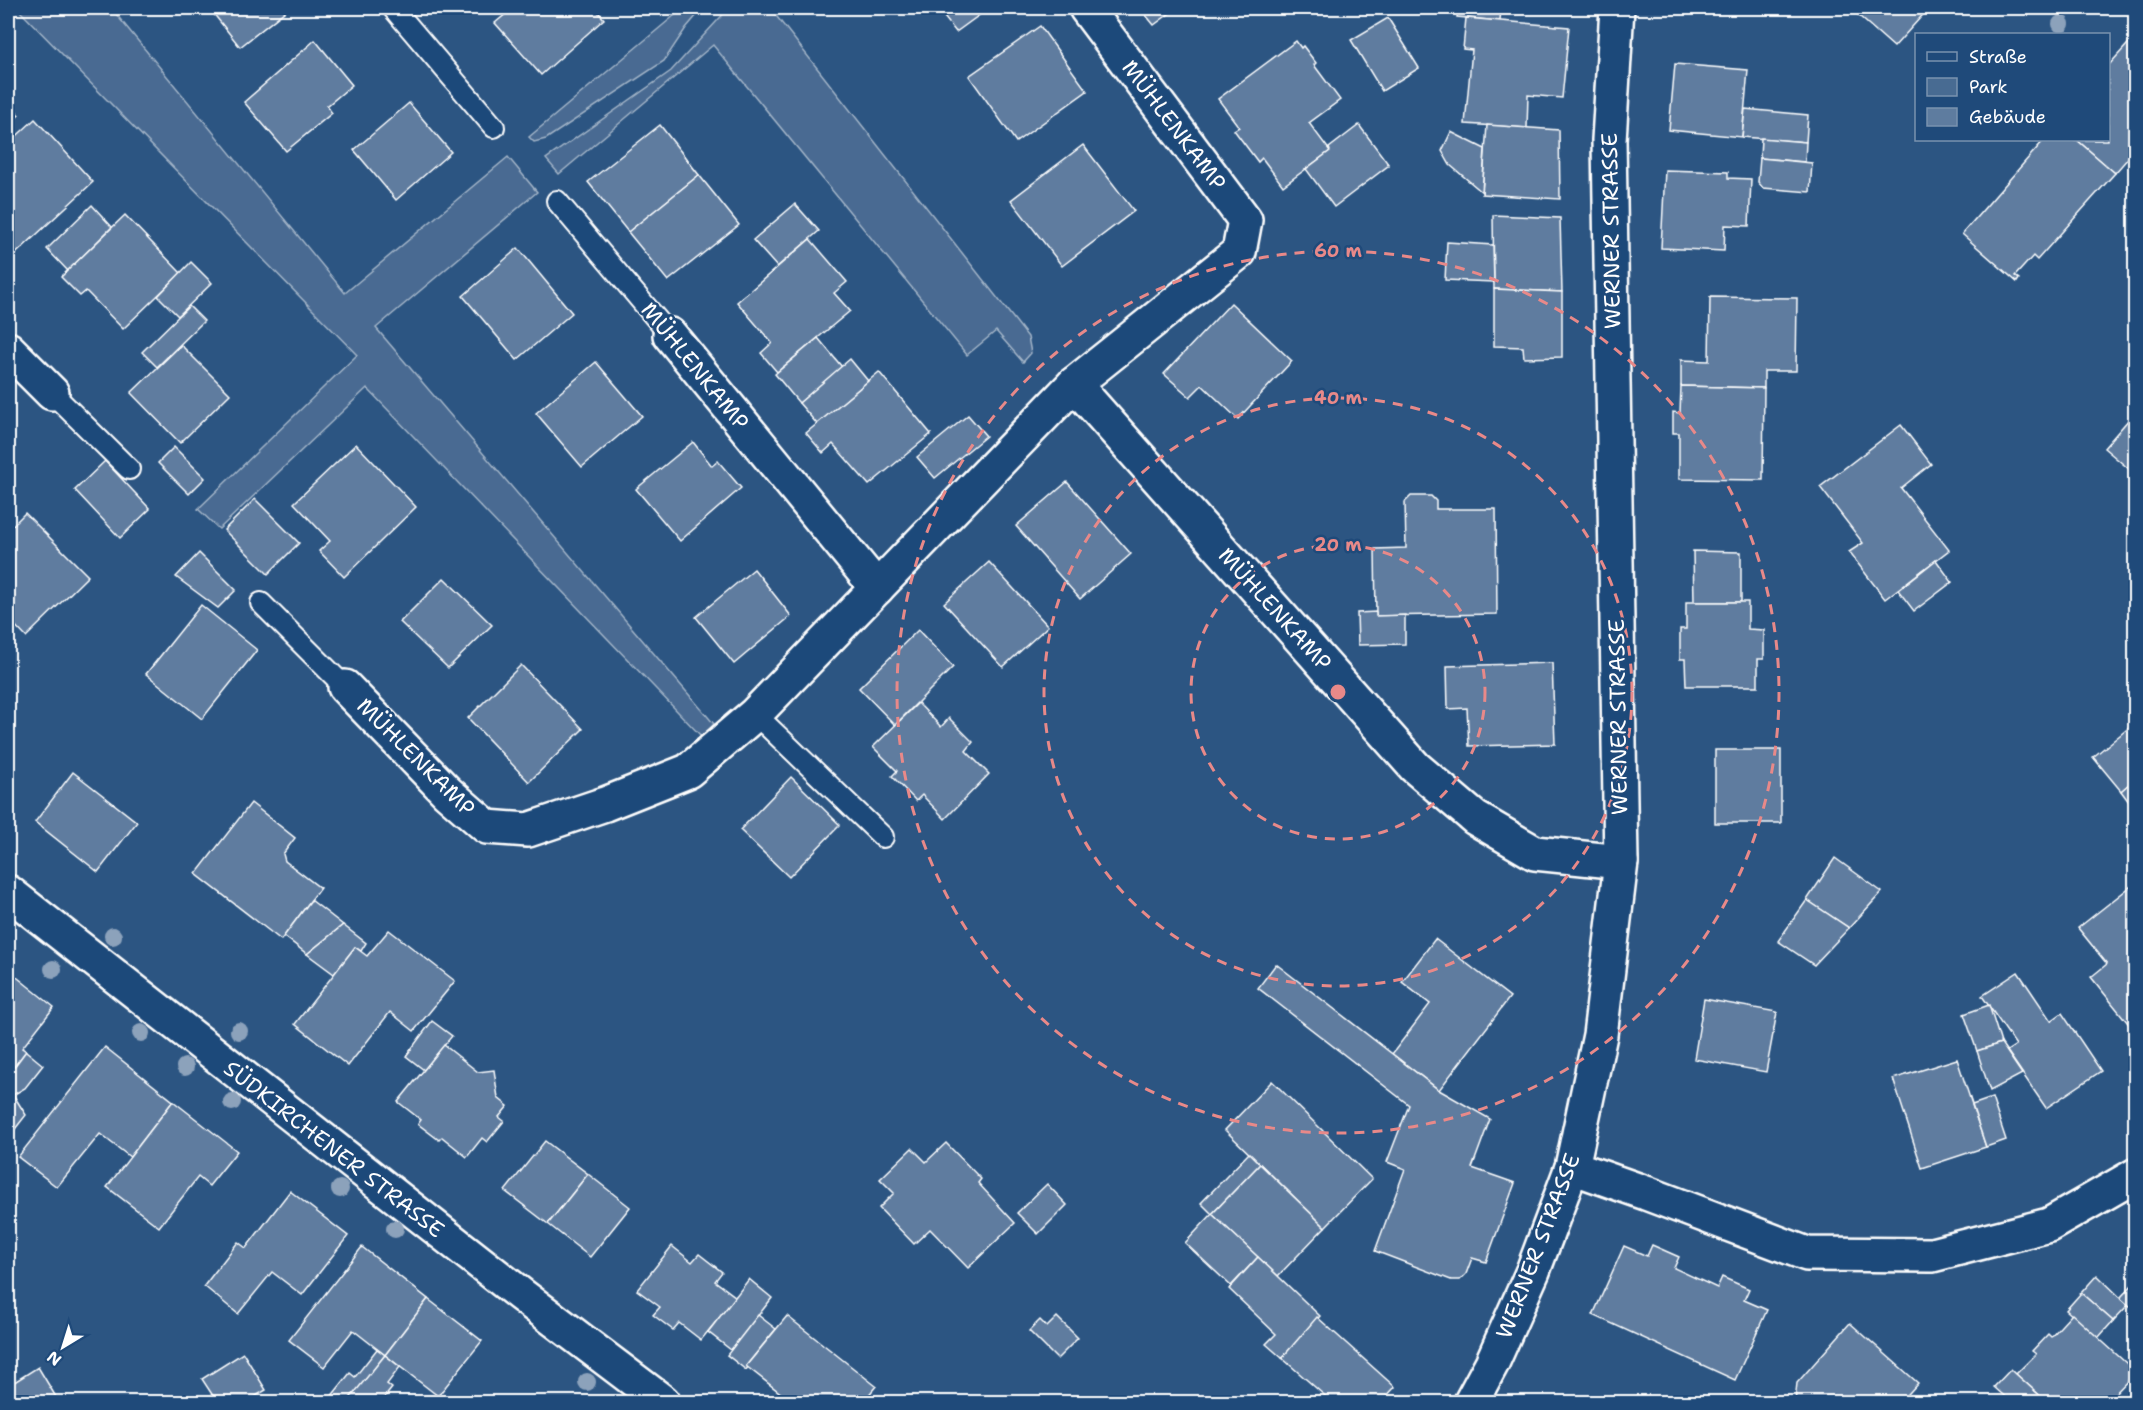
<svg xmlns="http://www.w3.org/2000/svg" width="2143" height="1410" font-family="'Shantell Sans',sans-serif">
	<rect width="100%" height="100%" fill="#2c5582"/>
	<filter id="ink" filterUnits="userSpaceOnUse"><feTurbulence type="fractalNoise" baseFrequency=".0167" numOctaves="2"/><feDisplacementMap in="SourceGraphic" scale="12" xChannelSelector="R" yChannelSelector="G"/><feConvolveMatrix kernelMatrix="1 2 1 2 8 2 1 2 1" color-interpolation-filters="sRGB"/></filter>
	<g filter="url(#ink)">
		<g fill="#486b92" stroke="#a4b5c8" stroke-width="1.5">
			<path d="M17,8h94l234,285 163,-136 29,35 -161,136 338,396 -12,13 -335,-349 -148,141 -21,-20 159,-154z"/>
			<path d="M669,8h34l-17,20 -22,33 -118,78 -12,3 -5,-5 146,-122z"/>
			<path d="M729,8h41l258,329 3,16 -8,9 -27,-31 -29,24 -254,-310 -154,129 -13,-15 125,-88z"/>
		</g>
		<g fill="#5e7c9f" stroke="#fff" stroke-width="1.5">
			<path d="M209,8h80l-49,39z"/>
			<path d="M513,8h82l9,11 -63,56 -46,-52z"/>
			<path d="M937,8h52l-33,24z"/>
			<path d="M1140,8h37l-23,17z"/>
			<path d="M1458,8h43l-1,13 -43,-4z"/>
			<path d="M1850,8h79l-35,39z"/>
			<path d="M1388,18l31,50 -37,23 -31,-51z"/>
			<path d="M1466,18l103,9 -7,71 -34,-3 -1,33 -62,-4 7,-74 -9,-1z"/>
			<path d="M1040,26l47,65 -71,51 -47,-66z"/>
			<path d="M2136,35v114l-21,24 -38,-33h31v-74z"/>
			<path d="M315,40l37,45 -25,21 5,7 -46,38 -42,-49z"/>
			<path d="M1296,41l5,7 2,-2 13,17 -2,2 26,35 -31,23 21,28 -47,35 -21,-28 -4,4 -24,-32 5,-3 -21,-28z"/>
			<path d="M1675,64l73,6 -6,67 -73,-7z"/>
			<path d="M8,103l11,12 -11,11z"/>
			<path d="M409,103l42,49 -55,48 -42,-50z"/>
			<path d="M1745,109l63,6 -2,27 -64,-5z"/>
			<path d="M35,119l58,63 -85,79v-117z"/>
			<path d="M660,125l39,50 -71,57 -40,-50z"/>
			<path d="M1359,125l30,40 -55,42 -28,-38 24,-18 -1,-3z"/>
			<path d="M1487,125l72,5 1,69 -78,-5z"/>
			<path d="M1451,132l34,17 -3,43 -32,-27 -8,-14z"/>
			<path d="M1761,138l45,4 -1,20 -45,-4z"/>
			<path d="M2044,140h33l38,33 -78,87 -4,-4 -18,20 4,3 -2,3 -55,-48z"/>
			<path d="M1083,145l51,66 -72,55 -51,-66z"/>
			<path d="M1760,158l52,5 -2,29 -47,-4 -5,-6z"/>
			<path d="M1665,170l63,2v6l23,1 -2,47 -24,-1 -1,26 -63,-3z"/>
			<path d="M699,175l40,50 -71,56 -40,-49z"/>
			<path d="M795,204l24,27 -42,36 -24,-27z"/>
			<path d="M92,205l20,22 -44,44 -21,-22z"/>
			<path d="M125,215l56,58 -58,56 -37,-38 -6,5 -19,-19z"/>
			<path d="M1493,215l67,3 2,74 -68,-3z"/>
			<path d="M810,239l37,43 -13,11 16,18 -73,61 -16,-19 11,-10 -35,-41z"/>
			<path d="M1447,242l46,3 1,37 -49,-2z"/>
			<path d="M518,248l54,65 -55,47 -54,-64z"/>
			<path d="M191,262l21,21 -34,33 -20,-20z"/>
			<path d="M1494,289l68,3v65l-38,1 -1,-11 -29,-1z"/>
			<path d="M1710,297l87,1 -1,73h-32v17l-83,-2v-26l28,1z"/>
			<path d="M1231,303l61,58 -54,58 -36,-34 -12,12 -26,-23z"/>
			<path d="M189,306l15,15 -47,46 -15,-15z"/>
			<path d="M818,338l24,29 -43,36 -24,-29z"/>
			<path d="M181,345l49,49 -50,49 -49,-50z"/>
			<path d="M850,359l18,22 -51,43 -18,-21z"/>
			<path d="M596,362l46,54 -60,51 -46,-54z"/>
			<path d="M879,372l52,62 -62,51 -36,-41 -10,9 -17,-20z"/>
			<path d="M1681,386l83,2 -1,92 -84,-1v-46h-6v-21l7,1z"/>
			<path d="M2136,411v64l-32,-27z"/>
			<path d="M968,415l18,21 -51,42 -18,-21z"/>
			<path d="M1901,425l30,39 -30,24 48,62 -64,49 -36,-47 14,-9 -43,-56z"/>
			<path d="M693,442l19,24 6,-5 23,27 -61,53 -44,-52z"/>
			<path d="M356,444l60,63 -72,70 -25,-26 11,-10 -36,-38z"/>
			<path d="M174,447l31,31 -16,16 -31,-31z"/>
			<path d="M105,461l45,48 -30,29 -45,-48z"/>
			<path d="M1067,482l64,72 -51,45 -64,-73z"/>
			<path d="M1411,496h20l5,5v8h60l1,105 -121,2 -1,-67 31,-1 -1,-46z"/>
			<path d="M255,499l44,44 -31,31 -44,-44z"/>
			<path d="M25,513l63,63 -62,61 -18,-19v-88z"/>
			<path d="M1693,551l48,1v50h-47z"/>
			<path d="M199,553l37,37 -18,18 -42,-31z"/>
			<path d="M1936,560l16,22 -38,29 -16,-21z"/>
			<path d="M989,562l59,64 -45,41 -59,-64z"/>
			<path d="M754,569l37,47 -57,48 -38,-47z"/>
			<path d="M444,578l48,47 -44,43 -48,-46z"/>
			<path d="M1686,602h62v27l16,1v29h-6v27h-72l-1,-27h-5v-30h6z"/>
			<path d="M201,605l56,45 -55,69 -56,-45z"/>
			<path d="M1376,612v4l29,-1v29l-47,1 -1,-32z"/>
			<path d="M918,630l35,37 -58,58 -36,-37z"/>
			<path d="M1552,663l3,81 -86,2 -2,-38 -19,1 -1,-43z"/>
			<path d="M521,665l62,64 -54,53 -61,-64z"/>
			<path d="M918,703l23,24 8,-9 24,24 -7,9 23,23 -44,45 -23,-24 -6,6 -24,-25 5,-5 -24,-24z"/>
			<path d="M2136,722v56l-15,13 -28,-34z"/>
			<rect x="1715" y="750" width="66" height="73"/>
			<path d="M73,772l64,50 -39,50 -63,-50z"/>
			<path d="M791,777l49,48 -51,52 -49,-47z"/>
			<path d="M2136,778v19l-7,5 -8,-11z"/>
			<path d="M251,803l44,35 -12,16 2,7 35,27 -39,52 -85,-66z"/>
			<path d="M1835,858l47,34 -33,36 -42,-28z"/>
			<path d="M2135,883l1,1v149l-45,-56 16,-13 -29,-36z"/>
			<path d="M311,900l32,25 -36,29 -23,-18z"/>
			<path d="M1807,900l42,28 -35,37 -36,-24z"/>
			<path d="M343,925l23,18 -5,8 -6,-4 -21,27 -27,-20z"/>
			<path d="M389,930l66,51 -41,50 -24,-19 -42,54 -53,-42 60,-77 12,9z"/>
			<path d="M1435,939l75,58 -71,93 -47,-36 38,-50 -28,-22z"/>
			<path d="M1276,964l163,126 51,29 -18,49 43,15 -29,79 -14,-4 -6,16 -6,6h-9l-76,-29 30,-82 -18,-7 22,-57 -151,-117z"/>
			<path d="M8,970l46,37 -32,41 4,3 -18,24z"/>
			<path d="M2018,972l33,49 11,-8 39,58 -55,37 -39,-57 9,-6 -34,-49z"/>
			<path d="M1704,999l73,13 -11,60 -72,-13z"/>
			<path d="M1989,1005l12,38 -24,8 -13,-37z"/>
			<path d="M432,1021l20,15 -28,34 -18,-14z"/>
			<path d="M2001,1043l21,31 -32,17 -13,-40z"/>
			<path d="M444,1045l34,27 16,-2 4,28 10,8 -9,11 5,4 -17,21 -5,-4 -15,19 -25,-20 -3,3 -21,-16 3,-4 -23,-18z"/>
			<path d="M105,1047l68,54 -43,56 -30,-23 -43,53 -39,-30z"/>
			<path d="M26,1051l17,14 -18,23 -17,10v-23z"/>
			<path d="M1957,1059l29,88 -64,21 -29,-89z"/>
			<path d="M1272,1081l100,98 -47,48 -100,-97z"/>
			<path d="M14,1096l12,19 -18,23v-39z"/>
			<path d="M1992,1098l14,42 -20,7 -14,-42z"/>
			<path d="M173,1101l64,50 -28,35 -11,-9 -39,50 -52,-40z"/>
			<path d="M545,1141l43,33 -40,50 -43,-33z"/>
			<path d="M946,1143l35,36 -3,4 37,40 -47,45 -38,-39 -16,15 -35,-36 15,-15 -14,-14 32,-31 14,14z"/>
			<path d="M1249,1153l11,11 -48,50 -11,-11z"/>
			<path d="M1260,1164l65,63 -47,49 -66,-62z"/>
			<path d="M588,1174l42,33 -40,50 -42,-33z"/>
			<path d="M1047,1184l20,21 -29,29 -21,-21z"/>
			<path d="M290,1191l58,45 -46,59 -30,-23 -34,42 -34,-28 34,-44 8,6z"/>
			<path d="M1212,1214l46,43 -27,29 -46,-43z"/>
			<path d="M1652,1245l27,12 -5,11 43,20 5,-11 27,12 -5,11 23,10 -32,70 -142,-65 31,-69 23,10z"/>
			<path d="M672,1246l20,16 7,-8 23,18 -7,9 21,16 -35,43 -22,-17 -6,7 -20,-15 7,-8 -23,-17z"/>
			<path d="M362,1247l66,52 -43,56 -32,-25 -29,37 -35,-27z"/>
			<path d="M1258,1257l62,59 -38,42 -16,-14 10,-10 -47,-45z"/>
			<path d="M2097,1275l31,30 -15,16 -32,-28z"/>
			<path d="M749,1279l23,19 -41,52 -23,-18z"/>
			<path d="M2136,1281v30l-16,-13z"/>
			<path d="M2081,1293l32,28 -15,17 -32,-28z"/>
			<path d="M428,1299l54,42 -44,55 -53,-41z"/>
			<path d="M2072,1314l64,58 -29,30h-60l-31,-28 20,-20 -4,-3 16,-17 3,3z"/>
			<path d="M758,1315l18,14 -30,37 2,1 -2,3 -19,-15z"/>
			<path d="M787,1316l89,70 -13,16h-71l-46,-36z"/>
			<path d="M1057,1317l21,21 -21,21 -28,-28 11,-11 7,7z"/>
			<path d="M1317,1317l78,70 -14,15h-49l-50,-44z"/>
			<path d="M1850,1323l68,60 -17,19h-24l-6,-5 -5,5h-71l2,-19z"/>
			<path d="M377,1349l8,6 -36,46 -22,1 23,-29 5,4z"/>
			<path d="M243,1353l23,37 -20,12h-29l-15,-23z"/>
			<path d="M385,1355l15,12 -13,17 5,4 -11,14h-34z"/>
			<path d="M38,1367l21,35h-51v-16z"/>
			<path d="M2011,1369l5,5 31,28h-36l-17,-15z"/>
		</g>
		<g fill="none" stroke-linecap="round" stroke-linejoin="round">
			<g stroke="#fff" stroke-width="24">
				<g id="lane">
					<path d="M393,8l101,119"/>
					<path d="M557,201l113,134"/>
					<path d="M52,393l77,76"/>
					<path d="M261,603l84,84"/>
					<path d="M755,714l128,123"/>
				</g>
			</g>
			<g stroke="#fff" stroke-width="38">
				<g id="street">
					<path d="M670,335l207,253"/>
					<path d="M8,349l44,44"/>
					<path d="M1074,384l341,383 60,51 60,35 86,9"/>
					<path d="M345,687l102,105 40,35 41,3 77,-26 83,-33 67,-57 319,-330 165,-132 6,-32 -159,-212"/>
					<path d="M1572,1167l74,26 161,61 125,1 117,-30 87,-50"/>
				</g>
			</g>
			<g stroke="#fff" stroke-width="38">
				<g id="secondary">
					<path d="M8,892l512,402 143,108"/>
					<path d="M1471,1402l21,-39 41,-92 39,-104 28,-132 21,-173 -12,-722 8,-132"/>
				</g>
			</g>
			<use href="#lane" stroke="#1f4a7a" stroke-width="20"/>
			<use href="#street" stroke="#1f4a7a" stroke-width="33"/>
			<use href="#secondary" stroke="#1f4a7a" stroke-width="33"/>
		</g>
		<g fill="#8ca2bb">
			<circle cx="2061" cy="24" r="9"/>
			<circle cx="113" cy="936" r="9"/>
			<circle cx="53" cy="969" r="9"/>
			<circle cx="239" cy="1031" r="9"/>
			<circle cx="141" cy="1033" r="9"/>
			<circle cx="185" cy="1067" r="9"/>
			<circle cx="232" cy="1102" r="9"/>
			<circle cx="340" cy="1189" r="9"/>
			<circle cx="395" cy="1229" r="9"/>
			<circle cx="587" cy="1382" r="9"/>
		</g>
	</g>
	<g fill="none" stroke="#e88989" stroke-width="3" stroke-dasharray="10 8">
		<circle cx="1338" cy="692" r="147"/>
		<circle cx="1338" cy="692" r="294"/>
		<circle cx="1338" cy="692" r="441"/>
	</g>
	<g text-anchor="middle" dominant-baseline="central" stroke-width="5" stroke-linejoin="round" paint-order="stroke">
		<g font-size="22" fill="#fff" stroke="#1f4a7a">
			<text transform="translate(1174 125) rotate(53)">MÜHLENKAMP</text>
			<text transform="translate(1611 231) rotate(-91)">WERNER STRASSE</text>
			<text transform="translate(695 366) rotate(51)">MÜHLENKAMP</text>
			<text transform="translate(1275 609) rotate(48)">MÜHLENKAMP</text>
			<text transform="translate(1618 717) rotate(-91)">WERNER STRASSE</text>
			<text transform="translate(416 757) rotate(45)">MÜHLENKAMP</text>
			<text transform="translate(334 1149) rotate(38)">SÜDKIRCHENER STRASSE</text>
			<text transform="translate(1538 1246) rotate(-69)">WERNER STRASSE</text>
		</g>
	</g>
	<circle cx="1338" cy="692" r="9" fill="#e88989" stroke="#1f4a7a" stroke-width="3"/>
	<g font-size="18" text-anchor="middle" font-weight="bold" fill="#e88989" stroke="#1f4a7a" stroke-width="5" stroke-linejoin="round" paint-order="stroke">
		<text x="1338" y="257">60 m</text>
		<text x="1338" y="404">40 m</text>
		<text x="1338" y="551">20 m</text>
	</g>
	<rect width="2143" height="1410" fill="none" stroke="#1f4a7a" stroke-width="30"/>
	<rect x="15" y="15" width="2113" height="1380" fill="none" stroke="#fff" stroke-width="2" filter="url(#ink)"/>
	<rect x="1915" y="33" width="195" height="108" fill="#1f4a7a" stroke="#7992af" stroke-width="1.5"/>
	<rect x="1927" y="52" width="30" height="9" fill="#1f4a7a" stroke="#7992af" stroke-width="1.5"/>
	<text x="1969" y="63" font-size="18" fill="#ffffff">Straße</text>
	<rect x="1927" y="78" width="30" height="18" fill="#486b92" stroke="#7992af" stroke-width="1.5"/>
	<text x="1969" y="93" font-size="18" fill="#ffffff">Park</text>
	<rect x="1927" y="108" width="30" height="18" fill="#5e7c9f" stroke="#7992af" stroke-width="1.5"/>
	<text x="1969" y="123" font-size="18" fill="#ffffff">Gebäude</text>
	<g transform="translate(63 1347) rotate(218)" stroke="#1f4a7a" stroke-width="4.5" paint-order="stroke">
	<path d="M0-4.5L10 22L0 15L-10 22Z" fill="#ffffff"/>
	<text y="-9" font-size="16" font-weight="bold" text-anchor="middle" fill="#ffffff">N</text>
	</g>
</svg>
